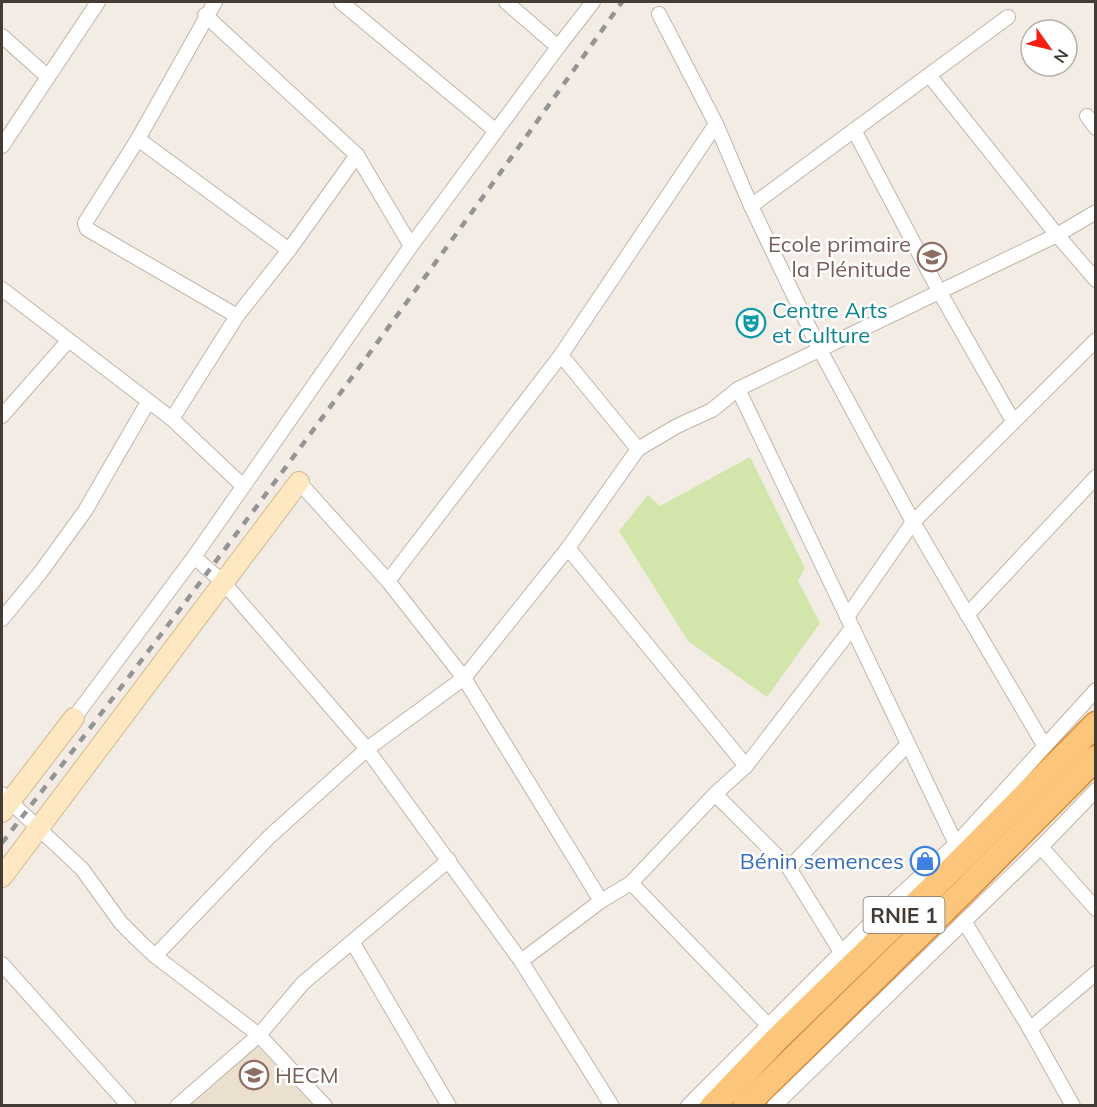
<svg xmlns="http://www.w3.org/2000/svg" width="1097" height="1107" font-family="Mulish,sans-serif">
	<rect width="100%" height="100%" fill="#f2ece4"/>
	<path fill="#ebdfcd" d="M248,1042l15,2 59,62h-138z"/>
	<path fill="#d2e6ac" d="M750,457l55,111 -7,13 22,42 -53,74 -79,-56 -69,-110 29,-36 12,11z"/>
	<g fill="none" stroke-linecap="round" stroke-linejoin="round">
		<g stroke="#c0b5aa" stroke-width="16">
			<g id="minor">
				<path d="M215,2l-77,137 -53,84 2,6 150,87"/>
				<path d="M341,2l155,129"/>
				<path d="M506,2l52,45"/>
				<path d="M659,14l57,110 35,82 68,142 94,174 131,223"/>
				<path d="M205,15l152,140 54,91"/>
				<path d="M2,36l46,41"/>
				<path d="M929,75l128,160 39,45"/>
				<path d="M1087,116l9,12"/>
				<path d="M854,130l85,161 74,130"/>
				<path d="M138,139l151,111"/>
				<path d="M2,146l96,-144"/>
				<path d="M751,206l257,-189"/>
				<path d="M2,289l170,130 71,67"/>
				<path d="M561,355l77,94"/>
				<path d="M738,389l218,455"/>
				<path d="M2,416l66,-75"/>
				<path d="M172,419l65,-103 52,-66 68,-95"/>
				<path d="M299,482l89,99 76,97 137,223"/>
				<path d="M568,548l178,218"/>
				<path d="M194,557l30,26 143,166 154,212 91,145"/>
				<path d="M388,581l173,-226 155,-231"/>
				<path d="M967,615l129,-138"/>
				<path d="M847,617l66,-95 183,-182"/>
				<path d="M2,619l38,-46 45,-62 63,-109"/>
				<path d="M74,718l120,-161 217,-311 147,-199 35,-45"/>
				<path d="M2,794l80,75 39,54 17,17 17,16 104,79 66,71"/>
				<path d="M715,794l74,74 52,84"/>
				<path d="M1041,847l55,62"/>
				<path d="M789,868l119,-124"/>
				<path d="M631,883l137,142"/>
				<path d="M964,921l66,108 43,77"/>
				<path d="M353,943l96,163"/>
				<path d="M155,956l114,-119 98,-88 97,-71 104,-130 70,-99 39,-23 35,-16 26,-21 319,-154 39,-23"/>
				<path d="M521,961l80,-60 30,-18 84,-89 31,-28 106,-138"/>
				<path d="M2,964l127,142"/>
				<path d="M1030,1029l66,-56"/>
				<path d="M177,1106l82,-71 44,-52 146,-123"/>
				<path d="M688,1106l197,-197 71,-65 140,-154"/>
				<path d="M774,1106l267,-259 55,-57"/>
			</g>
		</g>
		<g stroke="#d1ba94" stroke-width="22">
			<g id="secondary">
				<path d="M2,812l72,-94"/>
				<path d="M2,877l297,-395"/>
			</g>
		</g>
		<g stroke="#da8a35" stroke-width="27">
			<g id="trunk">
				<path d="M713,1106l65,-68 179,-174 139,-140"/>
				<path d="M745,1106l219,-215 132,-133"/>
			</g>
		</g>
		<use href="#minor" stroke="#fff" stroke-width="14"/>
		<use href="#secondary" stroke="#fee8c2" stroke-width="20"/>
		<use href="#trunk" stroke="#fcc57c" stroke-width="24"/>
		<path stroke="#949494" stroke-width="4.5" stroke-dasharray="8 8" stroke-linecap="butt" d="M2,843c213,-276 419,-557 620,-841"/>
	</g>
	<defs>
		<g id="school-ring" transform="scale(1.5)"><circle r="9.5" fill="#fff" stroke="#8d6e63" stroke-width="1.5"/><path d="M0-5L7-2L0 1L-7-2ZM-4 1L0 2.5L4 1V4Q0 6-4 4Z" fill="#8d6e63"/></g>
		<g id="theatre-ring" transform="scale(1.5)"><circle r="9.5" fill="#fff" stroke="#0f9aa8" stroke-width="1.5"/><path d="M-5-5.5Q0-4 5-5.5V0Q5 5 0 6Q-5 5-5 0ZM-3.3-2.5H-1v1.5H-3.3ZM1-2.5H3.3v1.5H1ZM-2.8 1Q0 5.5 2.8 1Z" fill="#0f9aa8"/></g>
		<g id="shop-ring" transform="scale(1.5)"><circle r="9.5" fill="#fff" stroke="#3f7fe0" stroke-width="1.5"/><path d="M-5-2.5h2.3a2.7 3.5 0 0 1 5.4 0H5L5.5 6h-11ZM-1.5-2.5h3a1.5 2.3 0 0 0-3 0Z" fill="#3f7fe0"/></g>
		<g id="university-ring" transform="scale(1.5)"><circle r="9.5" fill="#fff" stroke="#8d6e63" stroke-width="1.5"/><path d="M0-5L7-2L0 1L-7-2ZM-4 1L0 2.5L4 1V4Q0 6-4 4Z" fill="#8d6e63"/></g>
	</defs>
	<g fill-rule="evenodd">
		<use href="#school-ring" x="932" y="257"/>
		<use href="#theatre-ring" x="751" y="323"/>
		<use href="#shop-ring" x="925" y="861"/>
		<use href="#university-ring" x="254" y="1075"/>
	</g>
	<g text-anchor="middle" dominant-baseline="central" stroke-width="5" stroke-linejoin="round" paint-order="stroke">
		<rect fill="#fff" stroke="#7b7671" stroke-width="1.5" x="863.5" y="897" width="81" height="36" rx="4.5"/>
		<g font-size="21" font-weight="bold" fill="#433b34">
			<text x="904" y="915">RNIE 1</text>
		</g>
		<g font-size="22" fill="#785e54" stroke="#fff" text-anchor="end">
			<text x="911" y="244">Ecole primaire<tspan x="911" dy="25">la Plénitude</tspan></text>
			<text x="275" y="1075" text-anchor="start">HECM</text>
		</g>
		<g font-size="22" fill="#0d838f" stroke="#fff" text-anchor="start">
			<text x="772" y="310">Centre Arts<tspan x="772" dy="25">et Culture</tspan></text>
		</g>
		<g font-size="22" fill="#366cbe" stroke="#fff" text-anchor="end">
			<text x="904" y="861">Bénin semences</text>
		</g>
	</g>
	<rect width="1097" height="1107" fill="none" stroke="#433b34" stroke-width="6"/>
	<g transform="translate(1049 48) rotate(124)"><circle r="28" fill="#ffffff" stroke="#b4b1ae" stroke-width="1.5"/>
	<path d="M0-4.5L10 22L0 15L-10 22Z" fill="#f71e16"/>
	<text y="-9" font-size="16" font-weight="bold" text-anchor="middle" fill="#433b34">N</text>
	</g>
</svg>
